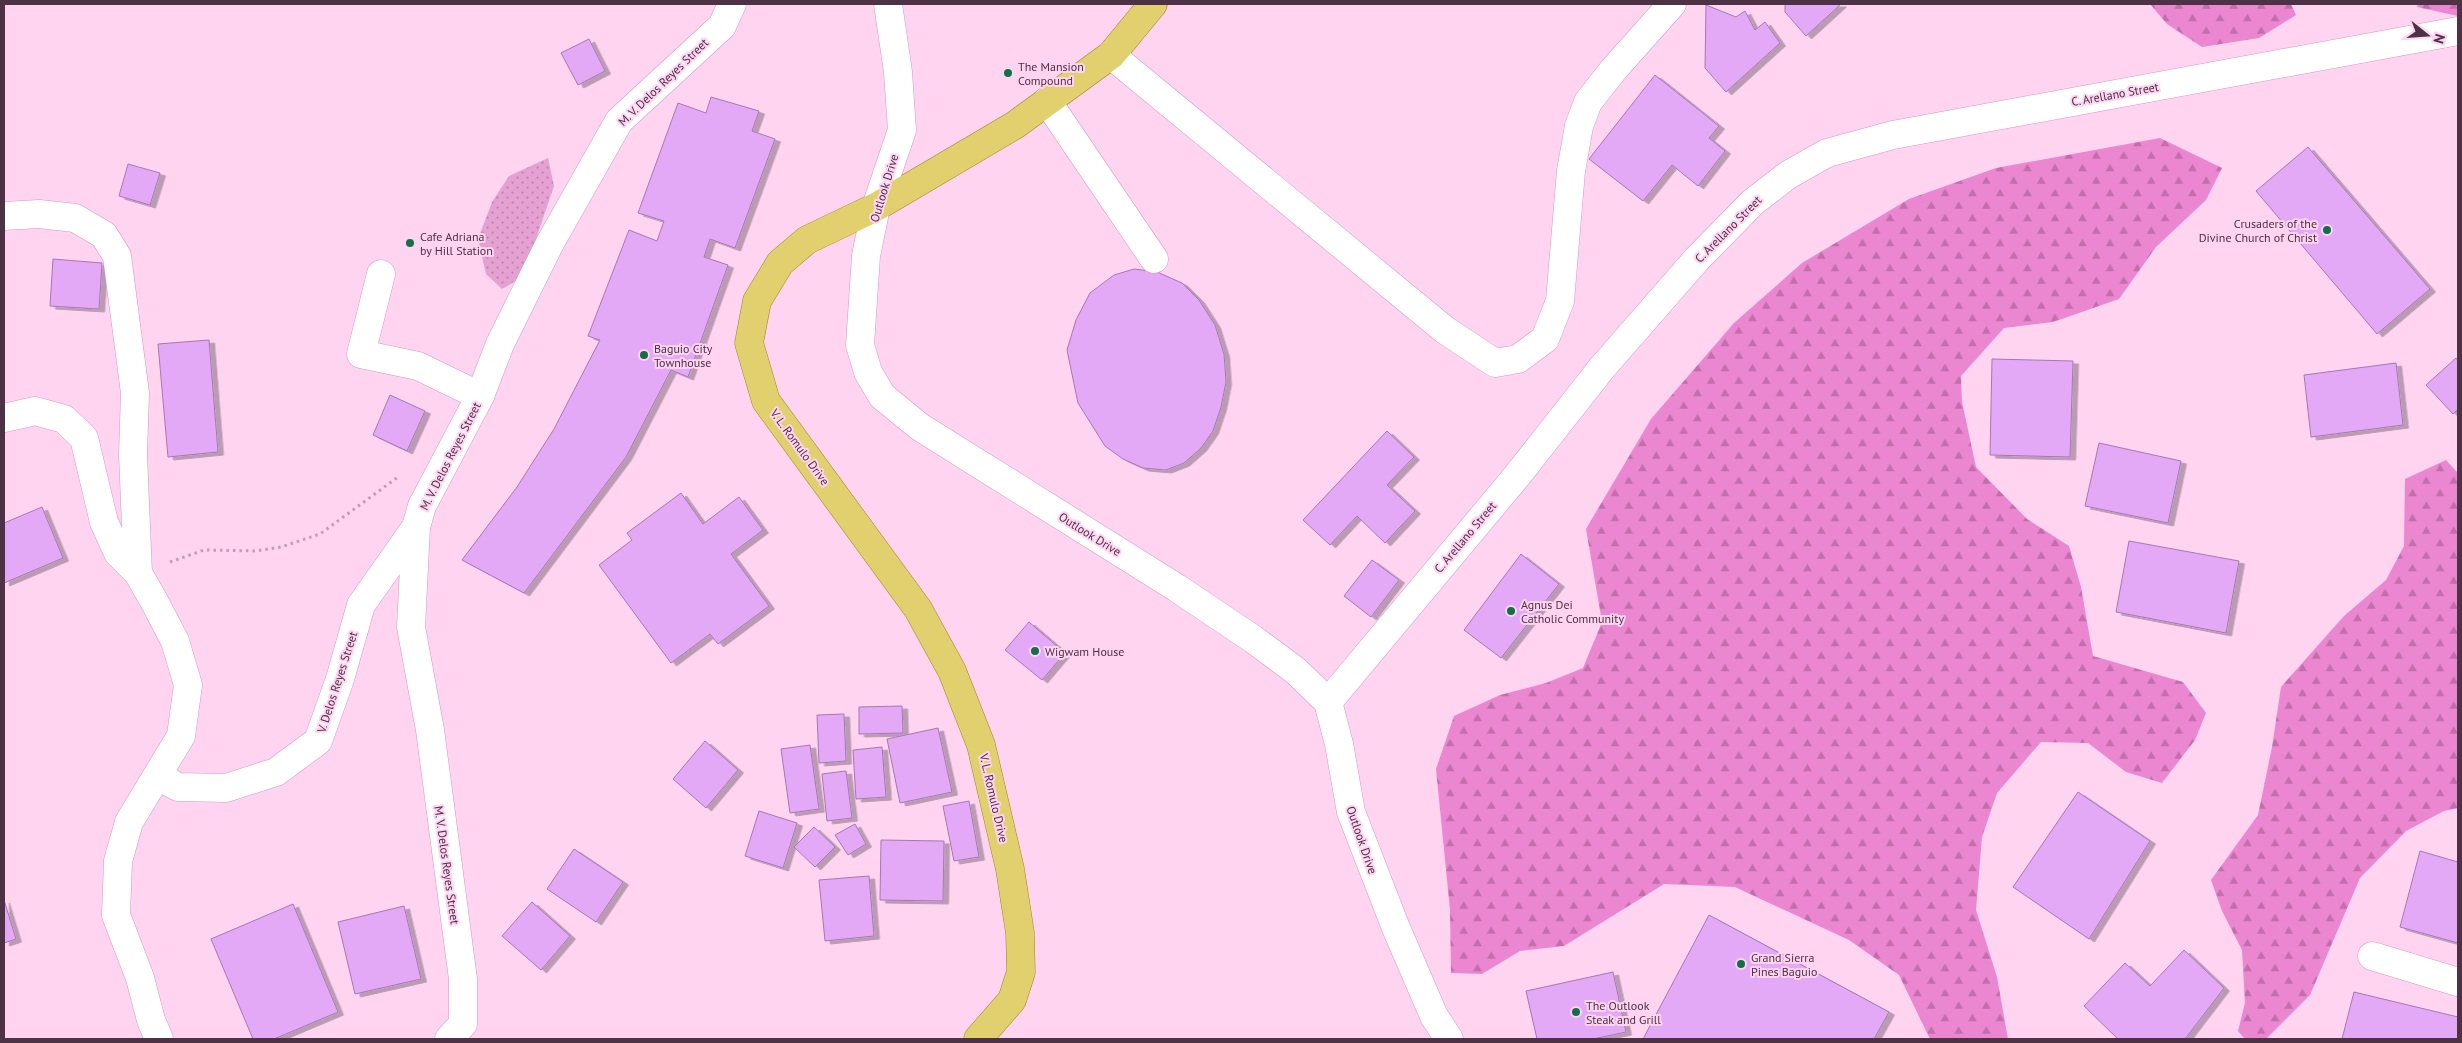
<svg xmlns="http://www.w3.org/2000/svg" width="2462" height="1043" font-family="'PT Sans',sans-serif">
	<defs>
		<pattern id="green-dots" width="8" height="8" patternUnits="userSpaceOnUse" patternTransform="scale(1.25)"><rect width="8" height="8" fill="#e4a1d1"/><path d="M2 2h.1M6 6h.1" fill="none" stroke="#bb84ab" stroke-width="1.8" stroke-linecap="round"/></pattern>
		<pattern id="forest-firs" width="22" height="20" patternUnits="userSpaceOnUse" patternTransform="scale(1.25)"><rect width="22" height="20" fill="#eb86d1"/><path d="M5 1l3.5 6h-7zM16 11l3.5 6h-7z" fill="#c16eab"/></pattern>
		<filter id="shadow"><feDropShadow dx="5.5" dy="3" stdDeviation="0" flood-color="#0004"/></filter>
	</defs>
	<rect width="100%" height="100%" fill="#fed4f1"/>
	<path fill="url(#green-dots)" d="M548,158l6,28 -19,56 -18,38 -15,9 -16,-15 -8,-35 14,-37 17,-26z"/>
	<g fill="url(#forest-firs)">
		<path d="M2150,4h141l5,11 -37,23 -57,9 -35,-23z"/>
		<path d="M2418,4h40v12l-41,-9z"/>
		<path d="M2160,138l62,30 -16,32 -50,47 -37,52 -66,23 -49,6 -43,48 1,26 14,65 51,52 42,27 12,41 12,69 90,26 23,31 -11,27 -33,43 -36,-11 -38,-29 -47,-1 -44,51 -15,44 -6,73 21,67 11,62h-78l-31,-64 -50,-35 -114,-53 -71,-3 -100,62 -44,5 -38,23 -31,-1 -1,-63 -14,-141 18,-53 46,-21 46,-12 37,-15 19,-46 -16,-93 65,-110 83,-96 68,-60 107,-64 87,-31z"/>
		<path d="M2446,460l12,13v335l-14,3 -38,20 -46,47 -50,117 -44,44h-21l-7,-8 7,-28 -3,-53 -20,-39 -11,-31 47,-65 14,-68 9,-60 63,-71 42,-36 18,-34 1,-67z"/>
	</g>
	<g fill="#e3a9f6" stroke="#a578b3" filter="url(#shadow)">
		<path d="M1785,4h56l-35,32 -21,-24z"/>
		<path d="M1706,5l30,12 9,-6 10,19 10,-8 15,21 -54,49 -21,-24z"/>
		<path d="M589,39l16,32 -27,14 -17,-32z"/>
		<path d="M1655,75l64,51 -10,12 16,13 -27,35 -26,-21 -29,36 -54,-42z"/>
		<path d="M711,97l48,14 -7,20 23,8 -40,109 -25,-9 -6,18 24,8 -40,112 -17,-7 -45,87 -102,136 -62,-33 55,-73 37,-58 46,-89 -12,-4 41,-106 28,11 7,-20 -26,-8 40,-110 28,10z"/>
		<path d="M2308,147l122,142 -53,45 -121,-143z"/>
		<path d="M128,164l32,9 -10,32 -31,-9z"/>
		<path d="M53,259l49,4 -3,46 -49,-3z"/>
		<path d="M1134,269l23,3 25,11 17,17 16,25 9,29 2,28 -5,25 -8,24 -12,17 -17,15 -18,7 -23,-2 -20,-9 -18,-13 -27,-43 -11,-53 9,-30 14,-27 24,-18z"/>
		<path d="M209,340l9,112 -50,5 -10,-113z"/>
		<path d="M2456,358l2,3v48l-5,5 -27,-29z"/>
		<path d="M1992,359l81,2 -3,96 -80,-2z"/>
		<path d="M2396,363l7,62 -92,12 -7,-62z"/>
		<path d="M390,395l35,16 -18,40 -34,-16z"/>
		<path d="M1387,431l27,26 -27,28 28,26 -30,32 -28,-27 -27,29 -27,-25z"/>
		<path d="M2099,443l82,18 -13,62 -83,-17z"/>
		<path d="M681,493l22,31 36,-27 24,33 -32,24 38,52 -51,38 -8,-10 -39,29 -72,-98 33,-25 -5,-7z"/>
		<path d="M42,507l21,51 -59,25v-60z"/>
		<path d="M2129,541l110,20 -13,72 -110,-21z"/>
		<path d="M1521,554l38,30 -58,74 -37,-28z"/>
		<path d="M1372,560l27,20 -28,37 -27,-21z"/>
		<path d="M1029,622l36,31 -23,27 -37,-30z"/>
		<path d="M902,706l1,27 -44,1v-27z"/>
		<path d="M844,714l2,47 -27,2 -2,-48z"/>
		<path d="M938,728l14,64 -52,11 -13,-64z"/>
		<path d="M705,741l33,29 -32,38 -33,-29z"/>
		<path d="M810,745l9,64 -29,4 -9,-64z"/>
		<path d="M882,747l4,50 -30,2 -3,-49z"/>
		<path d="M846,771l6,47 -25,3 -5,-47z"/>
		<path d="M2078,792l72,49 -61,98 -76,-52z"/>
		<path d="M969,801l10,56 -25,4 -11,-55z"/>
		<path d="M759,811l38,12 -14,45 -38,-12z"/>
		<path d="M855,824l11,20 -18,11 -13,-20z"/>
		<path d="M814,827l21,20 -20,20 -21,-20z"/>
		<path d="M881,840l63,1 -1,60 -63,-1z"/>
		<path d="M574,849l49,33 -27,40 -49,-33z"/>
		<path d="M2420,851l38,11v81l-58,-16z"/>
		<path d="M869,876l5,60 -49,5 -6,-61z"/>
		<path d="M4,900l12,39 -12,4z"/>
		<path d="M532,902l38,34 -29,34 -39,-34z"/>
		<path d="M293,904l45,108 -64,27h-21l-42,-100z"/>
		<path d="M404,906l17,73 -66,15 -17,-72z"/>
		<path d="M1709,915l180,97 -15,27h-231z"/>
		<path d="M2184,950l40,38 -39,51h-67l-34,-33 41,-43 25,23z"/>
		<path d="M1613,972l13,60 -33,7h-56l-11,-48z"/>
		<path d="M2354,992l104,25v22h-116z"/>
	</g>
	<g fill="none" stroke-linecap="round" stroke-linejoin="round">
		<g stroke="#d896c5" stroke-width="29">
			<g id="minor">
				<path d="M888,4l10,68 4,58 -26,77 -10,49 -6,89 8,27 14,24 38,31 257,161 76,51 43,32 32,31 11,42 12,68 45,116 38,88 15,23"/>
				<path d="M1111,55l334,275 50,33 23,-4 27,-20 15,-38 11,-130 8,-45 9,-24 26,-33 58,-65"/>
				<path d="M1047,101l107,158"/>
				<path d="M4,216l35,-2 36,4 29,17 13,21 18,137 -2,62 5,118"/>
				<path d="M381,274l-20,80 57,12 62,30"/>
				<path d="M4,418l31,-7 29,8 20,19 20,84 14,31 20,20 16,28 21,40 13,44 -7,51 -52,86 -11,39 -2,54 24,63 11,42 8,19"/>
				<path d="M1328,702l188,-225 85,-108 96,-110 56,-57 35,-27 39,-22 66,-18 565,-104"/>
				<path d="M158,776l20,11 48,1 50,-16 42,-31 22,-62 21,-74 55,-78"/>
				<path d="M2372,956l86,26"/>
				<path d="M449,1039l14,-15v-45l-33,-249 -19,-103 5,-100 6,-21 58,-110 20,-52 50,-101 69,-122 103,-95 10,-22"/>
			</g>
		</g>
		<g stroke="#a08420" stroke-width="29">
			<path id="major" d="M978,1039l34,-39 9,-28 -1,-39 -10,-64 -29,-124 -29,-74 -34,-62 -152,-208 -17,-58 8,-42 23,-38 27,-23 69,-33 139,-82 96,-70 42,-51"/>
		</g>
		<path stroke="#c19cb6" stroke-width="3" stroke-dasharray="2.5 4" stroke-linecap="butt" d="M170,562l34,-12 51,1 26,-4 39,-13 78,-57"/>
		<use href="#minor" stroke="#fff" stroke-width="28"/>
		<use href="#major" stroke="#e1d06d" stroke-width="28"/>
	</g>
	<g fill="#117046" stroke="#fed4f1" stroke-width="2">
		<circle cx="1008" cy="73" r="5"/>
		<circle cx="2327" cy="230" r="5"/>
		<circle cx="410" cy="243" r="5"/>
		<circle cx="644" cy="355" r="5"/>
		<circle cx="1511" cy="611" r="5"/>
		<circle cx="1035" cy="651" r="5"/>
		<circle cx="1741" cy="964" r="5"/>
		<circle cx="1576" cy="1012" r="5"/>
	</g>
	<g text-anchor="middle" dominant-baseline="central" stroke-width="4" stroke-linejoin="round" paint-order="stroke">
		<g font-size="12" fill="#4d3145" stroke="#fed4f1" text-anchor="start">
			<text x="1018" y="66">The Mansion<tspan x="1018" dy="14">Compound</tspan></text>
			<text x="2317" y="223" text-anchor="end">Crusaders of the<tspan x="2317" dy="14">Divine Church of Christ</tspan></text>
			<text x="420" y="236">Cafe Adriana<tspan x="420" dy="14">by Hill Station</tspan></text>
			<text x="654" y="348">Baguio City<tspan x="654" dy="14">Townhouse</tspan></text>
			<text x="1521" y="604">Agnus Dei<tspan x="1521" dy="14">Catholic Community</tspan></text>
			<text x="1045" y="651">Wigwam House</text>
			<text x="1751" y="957">Grand Sierra<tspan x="1751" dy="14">Pines Baguio</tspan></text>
			<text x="1586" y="1005">The Outlook<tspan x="1586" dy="14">Steak and Grill</tspan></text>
		</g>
		<g font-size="12" fill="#4d3145" stroke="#fed4f1">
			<text transform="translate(663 82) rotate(-44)">M. V. Delos Reyes Street</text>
			<text transform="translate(2115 94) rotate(-10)">C. Arellano Street</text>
			<text transform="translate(884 188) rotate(-73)">Outlook Drive</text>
			<text transform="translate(1728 229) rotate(-45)">C. Arellano Street</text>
			<text transform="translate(800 447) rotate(54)">V. L. Romulo Drive</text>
			<text transform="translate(450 456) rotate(-63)">M. V. Delos Reyes Street</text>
			<text transform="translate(1090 534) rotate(32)">Outlook Drive</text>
			<text transform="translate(1465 537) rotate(-50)">C. Arellano Street</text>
			<text transform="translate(337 682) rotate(-72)">V. Delos Reyes Street</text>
			<text transform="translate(994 798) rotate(77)">V. L. Romulo Drive</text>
			<text transform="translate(1362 840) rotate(71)">Outlook Drive</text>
			<text transform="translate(447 865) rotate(82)">M. V. Delos Reyes Street</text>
		</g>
	</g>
	<rect width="2462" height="1043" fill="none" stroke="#4d3145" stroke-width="10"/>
	<g transform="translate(2427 35) rotate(107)" stroke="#fed4f1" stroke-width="4" paint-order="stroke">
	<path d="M0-4L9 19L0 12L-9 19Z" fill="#4d3145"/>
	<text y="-8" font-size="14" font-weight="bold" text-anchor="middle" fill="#4d3145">N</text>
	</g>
</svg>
